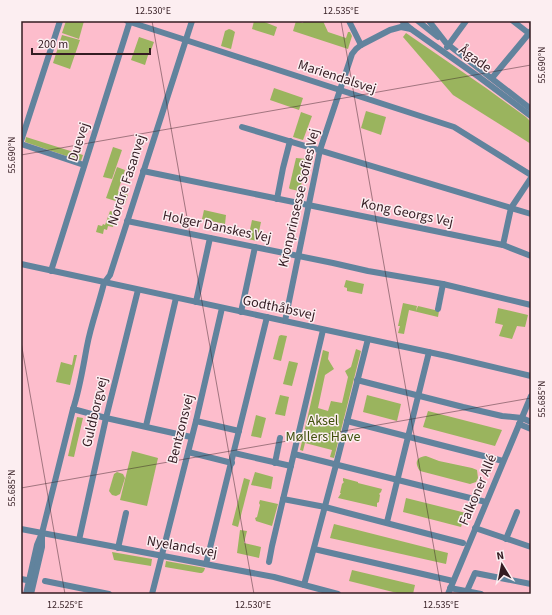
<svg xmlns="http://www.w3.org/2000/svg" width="552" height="615" font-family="'Source Sans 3',sans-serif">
	<rect width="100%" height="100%" fill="#fdbdcc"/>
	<g fill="#9ab45e">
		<path d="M66,21h18l-5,18 -17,-6z"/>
		<path d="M254,21h8l15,6 -3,9 -22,-7z"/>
		<path d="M296,21l7,2 1,-2h19l5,11 18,6 2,-6h2l2,4 -4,13 -55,-18z"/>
		<path d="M229,29l3,1 3,2 -4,17 -10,-3 4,-15z"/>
		<path d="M406,33l80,55 40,29 5,5v22l-78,-49 -50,-58z"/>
		<path d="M62,35l18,5 -10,29 -17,-6z"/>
		<path d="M139,37l15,5 -4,11 -1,-1 -4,13 -14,-5z"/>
		<path d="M274,88l29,10 -4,12 -29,-10z"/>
		<path d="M366,111l20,6 -5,18 -20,-7z"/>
		<path d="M301,112l11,4 -9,24 -10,-3z"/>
		<path d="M26,137l57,18 -2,6 -56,-19z"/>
		<path d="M113,147l9,3 -10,29 -9,-2z"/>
		<path d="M296,158l11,1 -7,31 -1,1 -9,-2 -1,-1z"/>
		<path d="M117,167l8,3 -7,21 10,4 -3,9 -19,-6z"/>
		<path d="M204,210l22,5 -1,9 -23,-5z"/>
		<path d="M110,211l7,2 -4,14 -5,-1 -1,4 -3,-1 -1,5 -7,-2 2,-7 4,1 1,-2 2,1z"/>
		<path d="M252,220l9,2 -4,19 -9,-2z"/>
		<path d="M346,280l18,4 -2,10 -15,-3v-3l-3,-1z"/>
		<path d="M403,303l14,3 -1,5 2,-5 21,5 -1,6 -29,-7 -5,24 -6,-1 2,-7h-2z"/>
		<path d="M498,308l30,7 -3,12 -8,-1 -5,13 -13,-3 4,-11 -8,-2z"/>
		<path d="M281,335l6,1 -6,25 -8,-2 6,-23z"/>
		<path d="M356,349l5,2 -27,107 -4,-1 2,-7 -27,-7 -2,8 -3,-1 23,-100 6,2 -1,7 6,10 -9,6 -7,33 10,3 3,-10 11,2 6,-26 -3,-6 6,-4z"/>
		<path d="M74,355h3l-7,30 -14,-3 5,-20 11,3z"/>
		<path d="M289,361l9,2 -6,23 -9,-2z"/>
		<path d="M280,395l9,2 -4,19 -10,-2z"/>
		<path d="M367,395l34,9 -4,17 -34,-9z"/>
		<path d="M428,411l74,19 -7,16 -72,-19z"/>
		<path d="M256,415l10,3 -5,20 -10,-2z"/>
		<path d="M77,417l6,1 -9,39 -6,-1z"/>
		<path d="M132,451l26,7 -11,48 -27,-6z"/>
		<path d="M426,456l13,5 33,7 5,2 1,8 -2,4 -6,2 -50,-13c-5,-7 -5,-14 6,-15z"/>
		<path d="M117,472l6,2 2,4 -5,16 -4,2 -4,-1 -3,-4 5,-17z"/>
		<path d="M255,472l18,5 -2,12 -20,-4z"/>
		<path d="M244,478l6,2 -12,47 -6,-2z"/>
		<path d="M343,478l15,4v1l24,6 -1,3 -2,2 1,1 -1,7 -2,1v4l-39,-9 3,-5h-1l2,-9 2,-2 -1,-1z"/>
		<path d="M406,498l60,15 -5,14 -58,-15z"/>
		<path d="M260,500l18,4 -6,22 -16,-5 -1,-3 2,-1 3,-12 -1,-2z"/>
		<path d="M334,524l114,29 -2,11 -116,-26z"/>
		<path d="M240,530l7,1 -3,12 17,4 -2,11 -22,-5z"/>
		<path d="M112,552l40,7 -1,7 -37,-6z"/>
		<path d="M166,561l39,7 -1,3 -2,2h-2l-35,-6z"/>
		<path d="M352,570l63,15 -2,9h-12l-52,-13z"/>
	</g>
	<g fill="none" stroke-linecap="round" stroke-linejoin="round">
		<g stroke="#61839d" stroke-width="6">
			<path d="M127,21l327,106 77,48"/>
			<path d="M349,21l12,24"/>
			<path d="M402,21l9,8 68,48 52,39"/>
			<path d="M418,21l20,16"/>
			<path d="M429,21l17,22 85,66"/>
			<path d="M513,21l18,14"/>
			<path d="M447,47l19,-26"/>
			<path d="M492,78l39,-47"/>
			<path d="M242,127l289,87"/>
			<path d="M21,141l39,-120"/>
			<path d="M21,144l63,21"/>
			<path d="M143,171l360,74 28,11"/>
			<path d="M277,199l6,-31 7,-27"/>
			<path d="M127,221l206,42 35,8 75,13 88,21"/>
			<path d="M503,245l8,-37 20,-30"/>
			<path d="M21,264l426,92 84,20"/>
			<path d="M51,271l79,-250"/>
			<path d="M196,302l14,-64"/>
			<path d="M438,309l5,-25"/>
			<path d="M241,312l14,-65"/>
			<path d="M285,321l35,-171 32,-96 4,-5 5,-4 29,-15 11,-3 10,2"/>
			<path d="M357,380l106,27 39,9 20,2 9,4"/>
			<path d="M73,409l33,9 85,19"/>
			<path d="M196,421l43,10"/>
			<path d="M347,421l156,40"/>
			<path d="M519,424l12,5"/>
			<path d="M146,426l30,-128"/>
			<path d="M188,452l44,11"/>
			<path d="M234,453l57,13"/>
			<path d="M294,454l192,48"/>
			<path d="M275,463l5,-25"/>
			<path d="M283,499l42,8 138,36"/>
			<path d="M387,522l42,-170"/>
			<path d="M475,528l56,19"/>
			<path d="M21,529l253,48 64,17"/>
			<path d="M506,539l11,-27"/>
			<path d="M79,540l27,-122 32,-128"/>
			<path d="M118,548l8,-35"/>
			<path d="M314,549l139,32"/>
			<path d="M269,562l3,-16 51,-216"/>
			<path d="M206,564l61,-247"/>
			<path d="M21,579l11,2"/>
			<path d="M45,581l64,13"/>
			<path d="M304,585l32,-120 32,-126"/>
			<path d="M450,588l31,6"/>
			<path d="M467,591l8,-18 56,11"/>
			<path d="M26,594l11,-49 5,-12 31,-124c7,-21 10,-42 14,-63 4,-22 12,-42 17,-63l6,-8 82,-254"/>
			<path d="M31,594l11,-47v-11"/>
			<path d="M152,594l44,-173 26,-113"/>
			<path d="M448,594l83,-198"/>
		</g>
	</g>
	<path fill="none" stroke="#341c22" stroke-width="1" stroke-opacity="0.45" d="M152,21l102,573M341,21l101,573M529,21l2,13M21,155l510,-90M21,342l44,252M21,488l510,-90"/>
	<g text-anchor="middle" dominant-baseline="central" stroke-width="3" stroke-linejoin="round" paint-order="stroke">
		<g font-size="14" fill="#341c22" stroke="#fceef1">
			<text transform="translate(475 59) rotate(35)">Ågade</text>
			<text transform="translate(337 77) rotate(18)">Mariendalsvej</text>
			<text transform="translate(79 142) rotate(-72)">Duevej</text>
			<text transform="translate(127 180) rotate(-72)">Nordre Fasanvej</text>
			<text transform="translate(299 198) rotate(-77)">Kronprinsesse Sofies Vej</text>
			<text transform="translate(407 213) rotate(12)">Kong Georgs Vej</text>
			<text transform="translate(217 227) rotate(12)">Holger Danskes Vej</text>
			<text transform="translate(279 308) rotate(12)">Godthåbsvej</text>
			<text transform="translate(95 412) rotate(-77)">Guldborgvej</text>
			<text transform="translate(181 429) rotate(-76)">Bentzonsvej</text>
			<text transform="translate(478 490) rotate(-67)">Falkoner Allé</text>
			<text transform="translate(182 547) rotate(10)">Nyelandsvej</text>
		</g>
		<g font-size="14" fill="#40510c" stroke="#fceef1">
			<text x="323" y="421">Aksel<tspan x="323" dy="16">Møllers Have</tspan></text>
		</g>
	</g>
	<rect width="552" height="615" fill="none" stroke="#fceef1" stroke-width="44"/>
	<g transform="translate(502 565) rotate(350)" stroke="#fceef1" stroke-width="3" paint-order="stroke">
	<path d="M0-3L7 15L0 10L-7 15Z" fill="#341c22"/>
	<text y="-6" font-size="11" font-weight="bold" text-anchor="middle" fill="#341c22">N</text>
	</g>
	<path d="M32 48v6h118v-6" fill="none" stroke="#341c22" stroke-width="2"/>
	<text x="38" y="48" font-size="12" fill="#341c22" stroke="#fceef1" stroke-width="3" paint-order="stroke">200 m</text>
	<rect x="22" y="22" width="508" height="571" fill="none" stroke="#341c22" stroke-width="1.5"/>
	<g font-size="10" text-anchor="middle" fill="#341c22">
		<text x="153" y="14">12.530°E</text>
		<text x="341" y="14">12.535°E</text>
		<text transform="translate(541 65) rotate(-90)" y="4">55.690°N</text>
		<text transform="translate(11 155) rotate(-90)" y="4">55.690°N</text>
		<text transform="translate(541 399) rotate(-90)" y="4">55.685°N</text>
		<text transform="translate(11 488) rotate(-90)" y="4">55.685°N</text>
		<text x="65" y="608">12.525°E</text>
		<text x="253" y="608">12.530°E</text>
		<text x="441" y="608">12.535°E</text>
	</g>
</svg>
